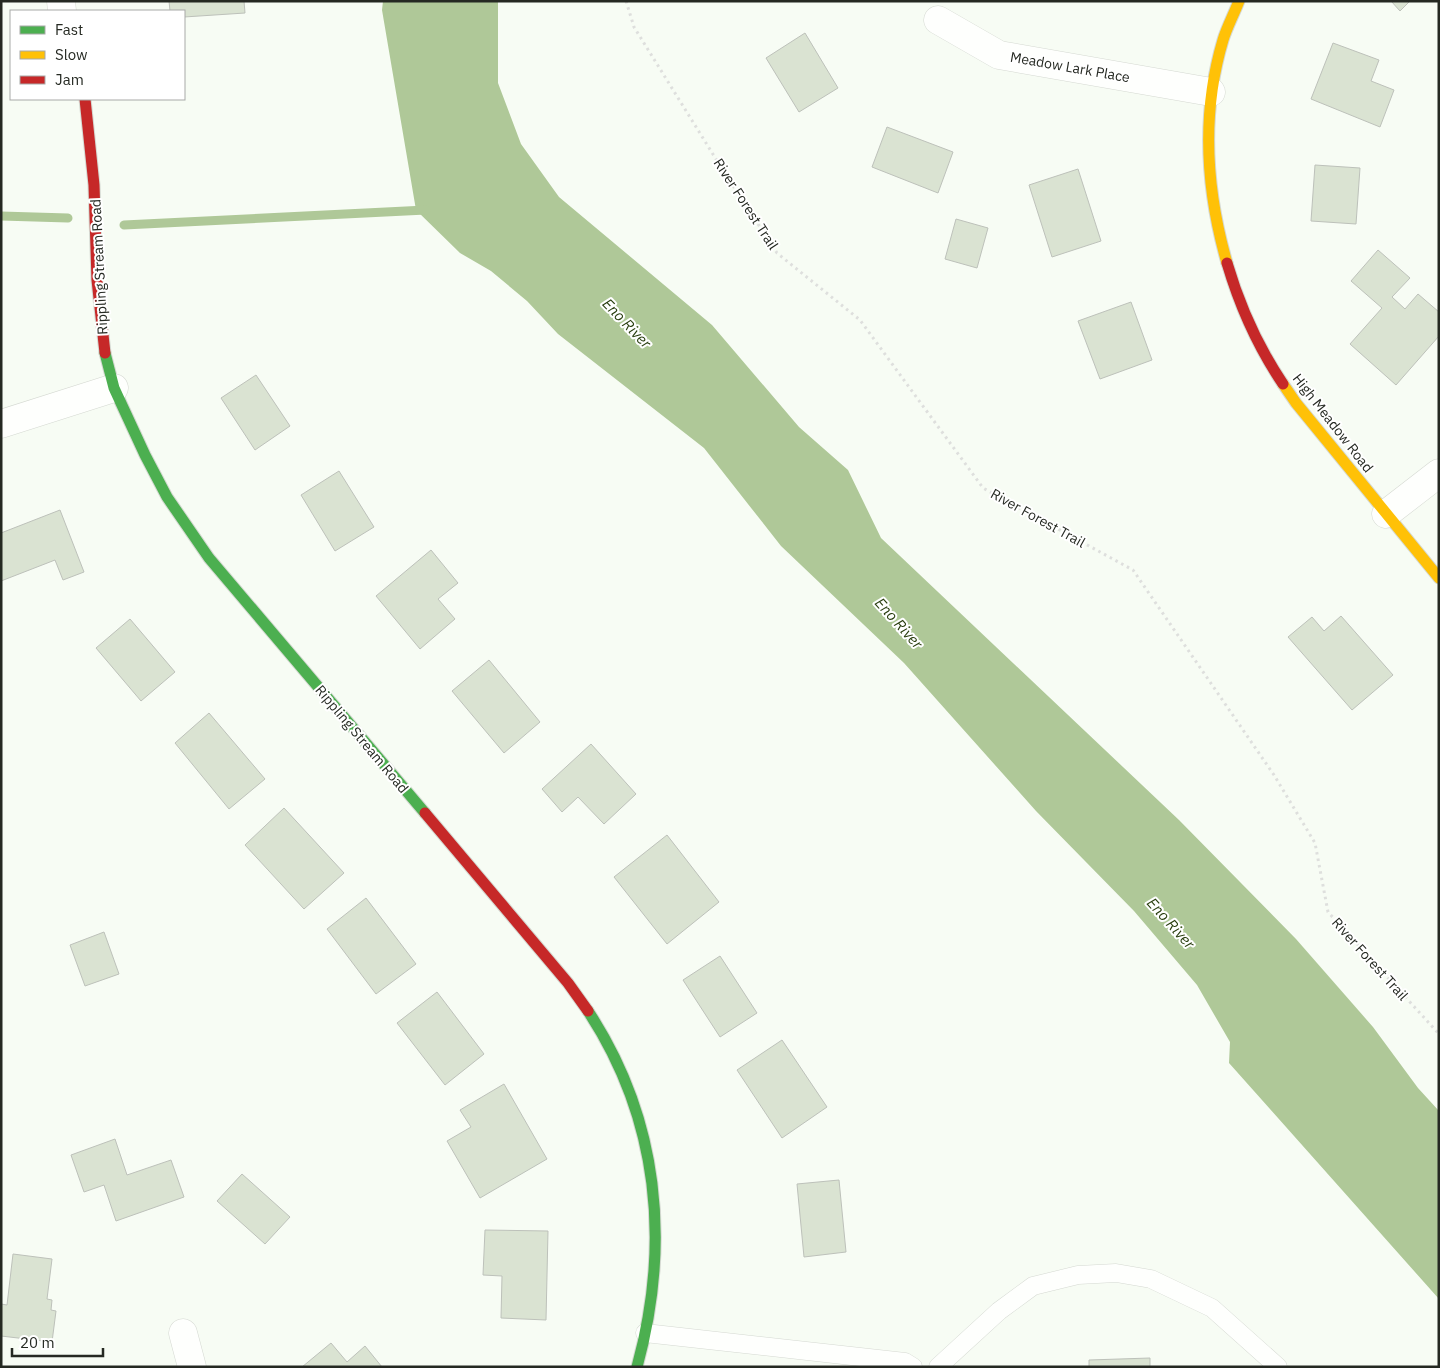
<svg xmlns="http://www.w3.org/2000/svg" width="1440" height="1368" font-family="'IBM Plex Sans',sans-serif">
	<rect width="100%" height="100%" fill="#f7fcf4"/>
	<path fill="#afc898" d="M383,1h115v82l23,61 38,53 153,128 87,102 49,43 33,68 298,282 117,119 77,88 45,61 21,23v188l-210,-236 1,-21 -33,-57 -63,-74 -98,-100 -132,-148 -123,-117 -77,-98 -146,-114 -31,-33 -36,-30 -31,-18 -44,-43 -34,-200z"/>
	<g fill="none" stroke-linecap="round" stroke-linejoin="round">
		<g stroke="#afc898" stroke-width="9">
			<path d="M1,216l67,2"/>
			<path d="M124,225l302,-15"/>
		</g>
	</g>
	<g fill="#dae3d2" stroke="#bdc1ba">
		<path d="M169,1h75l1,12 -61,4v-6h-14z"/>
		<path d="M1391,1h19l-10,10z"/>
		<path d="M805,33l33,55 -39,24 -33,-54z"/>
		<path d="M1333,43l46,17 -8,21 23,9 -14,37 -69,-28z"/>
		<path d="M887,127l66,25 -15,41 -66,-26z"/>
		<path d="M1315,165l45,3 -4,56 -45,-3z"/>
		<path d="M1078,169l23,72 -49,16 -23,-72z"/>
		<path d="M956,219l32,9 -11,40 -32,-9z"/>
		<path d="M1378,250l32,28 -18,19 13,12 13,-15 21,18v24l-43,49 -46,-41 32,-36 -31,-27z"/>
		<path d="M1131,302l21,58 -52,19 -22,-58z"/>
		<path d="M256,375l34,51 -35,24 -34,-52z"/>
		<path d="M339,471l35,56 -39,24 -34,-56z"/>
		<path d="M60,510l24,62 -21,8 -8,-20 -54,21v-48z"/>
		<path d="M431,550l27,33 -20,16 17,20 -35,30 -44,-53z"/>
		<path d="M1341,616l52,59 -41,35 -64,-73 24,-20 12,14z"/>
		<path d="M130,619l45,53 -34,29 -45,-53z"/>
		<path d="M489,660l51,62 -36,31 -52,-62z"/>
		<path d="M209,713l56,66 -36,30 -54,-66z"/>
		<path d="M591,744l45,50 -32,30 -26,-27 -16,15 -20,-23z"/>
		<path d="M284,808l60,65 -40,36 -59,-64z"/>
		<path d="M667,835l52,67 -52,42 -53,-67z"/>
		<path d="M366,898l50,66 -40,30 -49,-65z"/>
		<path d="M104,932l15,42 -34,12 -15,-41z"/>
		<path d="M720,956l37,57 -37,24 -37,-57z"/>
		<path d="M437,992l47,62 -39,31 -48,-62z"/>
		<path d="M782,1040l45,67 -45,31 -45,-68z"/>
		<path d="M504,1084l43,75 -67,39 -33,-57 24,-14 -11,-17z"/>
		<path d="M115,1139l12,36 44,-15 13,37 -68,24 -12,-36 -20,7 -13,-37z"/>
		<path d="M242,1174l48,43 -25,27 -48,-43z"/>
		<path d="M839,1180l7,72 -42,5 -7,-73z"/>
		<path d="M485,1230l63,1 -2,89 -45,-2 1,-42 -19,-1z"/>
		<path d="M13,1254l39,5 -5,40 5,1 -1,10 5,1 -4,31 -51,-6v-32l6,1z"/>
		<path d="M331,1343l16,19 18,-16 17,21h-80z"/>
		<path d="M1150,1358v9h-61v-7z"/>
	</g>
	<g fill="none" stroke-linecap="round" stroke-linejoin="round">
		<g stroke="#d5d9d2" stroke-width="19">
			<g id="lane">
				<path d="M645,1333l260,29 8,5"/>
				<path d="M938,1367l61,-56 34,-25 45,-11 38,-2 35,6 61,29 66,59"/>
			</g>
		</g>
		<g stroke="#d5d9d2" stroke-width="29">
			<g id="street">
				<path d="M61,1l1,10"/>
				<path d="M938,20l61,35 212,37"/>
				<path d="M1,424l113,-36"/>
				<path d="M1386,514l53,-41"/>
				<path d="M183,1333l9,34"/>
			</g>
		</g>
		<g stroke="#d5d9d2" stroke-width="13">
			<g id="fast">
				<path d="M105,353l9,35 31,67 22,42 42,61 216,255"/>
				<path d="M588,1011c71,108 83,232 49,356"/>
			</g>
		</g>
		<g stroke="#d5d9d2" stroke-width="13">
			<g id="slow">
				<path d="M1227,263c-21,-73 -26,-149 -4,-223 4,-13 11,-26 16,-39"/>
				<path d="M1283,384l13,19 143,175"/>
			</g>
		</g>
		<g stroke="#d5d9d2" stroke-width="13">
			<g id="jam">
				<path d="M85,99l9,86 3,95 8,73"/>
				<path d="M1227,263c13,44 31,84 56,121"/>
				<path d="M425,813l143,170 20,28"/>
			</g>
		</g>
		<path stroke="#dedfdd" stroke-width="3" stroke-dasharray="2.5 4" stroke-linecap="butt" d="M626,1l8,26 90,145 53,81 83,67 123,168 150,82 141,205 41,68 13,69 111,122"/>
		<use href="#lane" stroke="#fefffd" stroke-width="18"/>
		<use href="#street" stroke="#fefffd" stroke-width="28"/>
		<use href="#fast" stroke="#4caf50" stroke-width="11"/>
		<use href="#slow" stroke="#ffc107" stroke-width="11"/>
		<use href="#jam" stroke="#c62828" stroke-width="11"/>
	</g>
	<g text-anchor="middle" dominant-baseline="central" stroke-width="4" stroke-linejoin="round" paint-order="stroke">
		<g font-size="14" fill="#252922" stroke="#fff">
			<text transform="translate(1070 67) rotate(10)">Meadow Lark Place</text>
			<text transform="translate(746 204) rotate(57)">River Forest Trail</text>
			<text transform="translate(99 267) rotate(-93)">Rippling Stream Road</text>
			<text transform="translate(1333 423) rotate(52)">High Meadow Road</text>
			<text transform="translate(1038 518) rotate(29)">River Forest Trail</text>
			<text transform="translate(362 739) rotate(50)">Rippling Stream Road</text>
			<text transform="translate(1370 959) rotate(48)">River Forest Trail</text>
		</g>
		<g font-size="15" font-style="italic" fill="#283d0e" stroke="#fff">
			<text transform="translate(627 323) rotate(46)">Eno River</text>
			<text transform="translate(899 623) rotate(48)">Eno River</text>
			<text transform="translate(1171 923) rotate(48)">Eno River</text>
		</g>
	</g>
	<rect width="1440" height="1368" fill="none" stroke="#252922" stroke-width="5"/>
	<rect x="10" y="10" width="175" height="90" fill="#ffffff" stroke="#a8a9a7"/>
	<rect x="20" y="26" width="25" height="8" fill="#4caf50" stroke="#a8a9a7"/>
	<text x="55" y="35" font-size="15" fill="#252922">Fast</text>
	<rect x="20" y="51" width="25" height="8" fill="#ffc107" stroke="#a8a9a7"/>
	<text x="55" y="60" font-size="15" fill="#252922">Slow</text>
	<rect x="20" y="76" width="25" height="8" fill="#c62828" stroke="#a8a9a7"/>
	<text x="55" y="85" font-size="15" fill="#252922">Jam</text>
	<path d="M12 1348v8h91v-8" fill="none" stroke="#252922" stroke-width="2.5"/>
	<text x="20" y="1348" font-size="15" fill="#252922" stroke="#ffffff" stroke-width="4" paint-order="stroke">20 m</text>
</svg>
